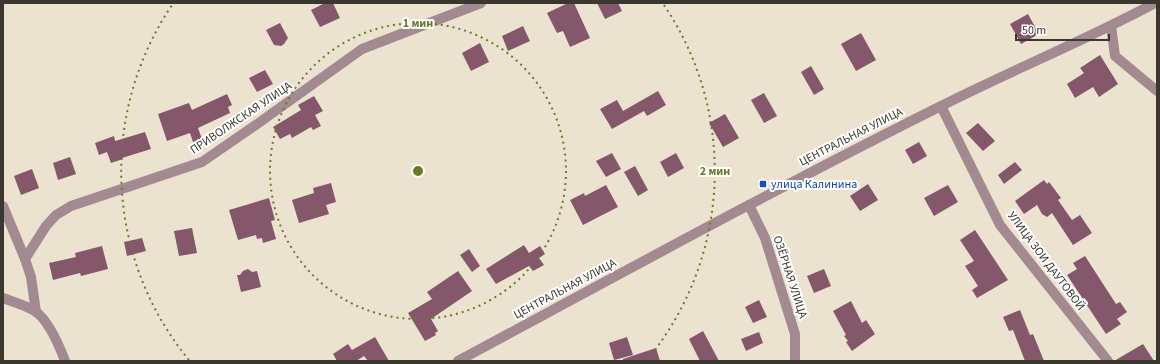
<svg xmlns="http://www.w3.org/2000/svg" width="1160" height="364" font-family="'Source Sans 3',sans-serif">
	<rect width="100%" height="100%" fill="#ebe3cf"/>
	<g fill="#85576b">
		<path d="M325,3h8l7,15 -20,9 -9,-17z"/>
		<path d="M568,3h6l16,35 -20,9 -7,-16 -6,2 -10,-20z"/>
		<path d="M597,3h21l4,8 -17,8z"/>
		<path d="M1028,14l11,20 -18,10 -11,-20z"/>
		<path d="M280,23l8,15 -4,6 -3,2 -7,-1 -8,-15z"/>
		<path d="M523,26l7,15 -22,10 -6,-15z"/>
		<path d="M861,33l15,27 -20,11 -15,-27z"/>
		<path d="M480,43l9,19 -18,9 -9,-18z"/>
		<path d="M1100,55l18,29 -19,13 -6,-10 -18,11 -8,-14 17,-11 -4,-5z"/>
		<path d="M811,66l13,23 -10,6 -13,-23z"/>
		<path d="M265,70l8,14 -16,8 -8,-14z"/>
		<path d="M658,91l8,14 -19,11 -3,-5 -32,18 -12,-20 17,-9 6,11z"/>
		<path d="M764,93l13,23 -13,7 -13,-23z"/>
		<path d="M227,94l5,11 -4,2 2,6 -32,15 4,11 -9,3 -3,-9 -23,8 -9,-27 31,-11 3,7z"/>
		<path d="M314,96l9,15 -8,4 6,11 -8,4 -2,-3 -19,11 -2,-4 -10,5 -7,-12 28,-17 -3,-5z"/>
		<path d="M725,114l14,24 -16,9 -14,-24z"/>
		<path d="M978,123l17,18 -12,10 -17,-18z"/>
		<path d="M145,132l6,17 -29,9 1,1 -12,4 -4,-11 -8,3 -4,-12 19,-7 1,5z"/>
		<path d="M919,142l8,14 -14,8 -8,-14z"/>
		<path d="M612,153l9,16 -15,8 -10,-16z"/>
		<path d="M676,153l8,15 -16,9 -8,-15z"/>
		<path d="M70,157l6,17 -18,6 -5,-17z"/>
		<path d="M1015,162l7,8 -18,14 -6,-9z"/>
		<path d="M635,166l13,24 -10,6 -14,-24z"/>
		<path d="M32,169l7,19 -18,7 -7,-19z"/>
		<path d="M1044,180l3,4 2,-2 12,16 -3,2 14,20 8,-5 12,18 -19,12 -21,-32 -5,4 -5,-3 -5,-9 -13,9 -9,-13z"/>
		<path d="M331,183l5,19 -10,3 3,9 -30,9 -7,-23 22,-7 -1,-5z"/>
		<path d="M868,184l10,16 -18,11 -10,-15z"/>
		<path d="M606,185l12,22 -35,18 -13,-25 14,-7 1,3z"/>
		<path d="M948,185l10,17 -24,14 -10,-18z"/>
		<path d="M269,198l6,22 -4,1 5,18 -13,4 -1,-5 -5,1 -1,-4 -18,5 -9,-30z"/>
		<path d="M192,228l5,25 -18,3 -5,-25z"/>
		<path d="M975,230l33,50 -31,18 -5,-8 6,-4 -13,-20 9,-5 -14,-21z"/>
		<path d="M142,238l4,13 -19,5 -3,-14z"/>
		<path d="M524,245l5,8 11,-7 5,8 -6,4 5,7 -11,6 -4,-5 -33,18 -10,-15z"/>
		<path d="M102,246l6,23 -27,7 -1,-3 -27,7 -4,-17 27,-6 -1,-4z"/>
		<path d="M469,249l11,17 -8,6 -12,-17z"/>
		<path d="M1085,256l31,48 4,-2 7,10 -10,7 4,5 -15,10 -39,-59 10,-6 -4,-6z"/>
		<path d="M248,269l4,3 5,-1 4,16 -20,5 -4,-17h3l3,-4z"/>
		<path d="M824,269l7,17 -17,7 -7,-17z"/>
		<path d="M458,271l14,20 -41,28 7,12 -3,2 1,2 -11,6 -17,-28 24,-14 -5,-7z"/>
		<path d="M759,300l8,17 -14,6 -8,-16z"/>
		<path d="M851,301l11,22 4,-3 9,14 -23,17 -6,-9 2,-1 -4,-5 2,-1 -13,-24z"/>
		<path d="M1020,310l10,25 3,-1 11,27h-19l-12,-31 -4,1 -6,-14z"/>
		<path d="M703,331l16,30h-19l-11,-22z"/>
		<path d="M759,332l4,11 -17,8 -5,-12z"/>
		<path d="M375,337l14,24h-21l-4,-5 -8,5h-19l-4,-7 15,-10 4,6z"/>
		<path d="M627,337l6,18 -19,5 -5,-17z"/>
		<path d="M1143,344l11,17h-40z"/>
		<path d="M656,348l4,13h-37v-2z"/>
	</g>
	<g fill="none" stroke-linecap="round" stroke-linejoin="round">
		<g stroke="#a28a90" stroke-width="10">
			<path d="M1111,26l4,30 42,35"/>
			<path d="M941,106l59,119 108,136"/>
			<path d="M749,205l16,33 30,96v27"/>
			<path d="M3,206l22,53 6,18 5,35"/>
			<path d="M25,259l21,-33 10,-11 15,-9 131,-44 58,-40 102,-73 119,-46"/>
			<path d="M3,298c11,4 22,7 32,13 14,10 24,34 30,50"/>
			<path d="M458,361c160,-86 319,-173 481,-254 71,-36 145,-66 216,-104"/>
		</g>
	</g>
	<g fill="none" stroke="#697b29" stroke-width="2" stroke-dasharray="2 4">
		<circle cx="418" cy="171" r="148"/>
		<path d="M189 360A297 297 0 0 1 172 5M664 5A297 297 0 0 1 647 360"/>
	</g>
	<rect fill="#1a4fb4" stroke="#fff" stroke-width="1.5" x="759" y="180" width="8" height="8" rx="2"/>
	<g text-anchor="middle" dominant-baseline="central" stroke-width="4" stroke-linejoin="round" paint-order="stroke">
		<g font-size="12" fill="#3a372f" stroke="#fff">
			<text transform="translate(241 118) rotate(-34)">ПРИВОЛЖСКАЯ УЛИЦА</text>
			<text transform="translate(851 137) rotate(-27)">ЦЕНТРАЛЬНАЯ УЛИЦА</text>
			<text transform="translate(1046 261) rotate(53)">УЛИЦА ЗОИ ДАУТОВОЙ</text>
			<text transform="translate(790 277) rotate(72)">ОЗЁРНАЯ УЛИЦА</text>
			<text transform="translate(565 289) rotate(-28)">ЦЕНТРАЛЬНАЯ УЛИЦА</text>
		</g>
		<g font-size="12" fill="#164399" stroke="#fff" text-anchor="start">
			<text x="771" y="184">улица Калинина</text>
		</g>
	</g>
	<circle cx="418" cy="171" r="6" fill="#697b29" stroke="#fff" stroke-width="2"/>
	<g font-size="12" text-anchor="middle" font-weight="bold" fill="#697b29" stroke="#fff" stroke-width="4" stroke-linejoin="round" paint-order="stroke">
		<text x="418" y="27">1 мин</text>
		<text x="715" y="175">2 мин</text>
	</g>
	<rect width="1160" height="364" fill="none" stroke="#3a372f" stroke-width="8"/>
	<path d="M1016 34v6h93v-6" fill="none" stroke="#3a372f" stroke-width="2"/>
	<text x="1022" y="34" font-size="12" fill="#3a372f" stroke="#ffffff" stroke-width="3" paint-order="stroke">50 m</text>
</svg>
